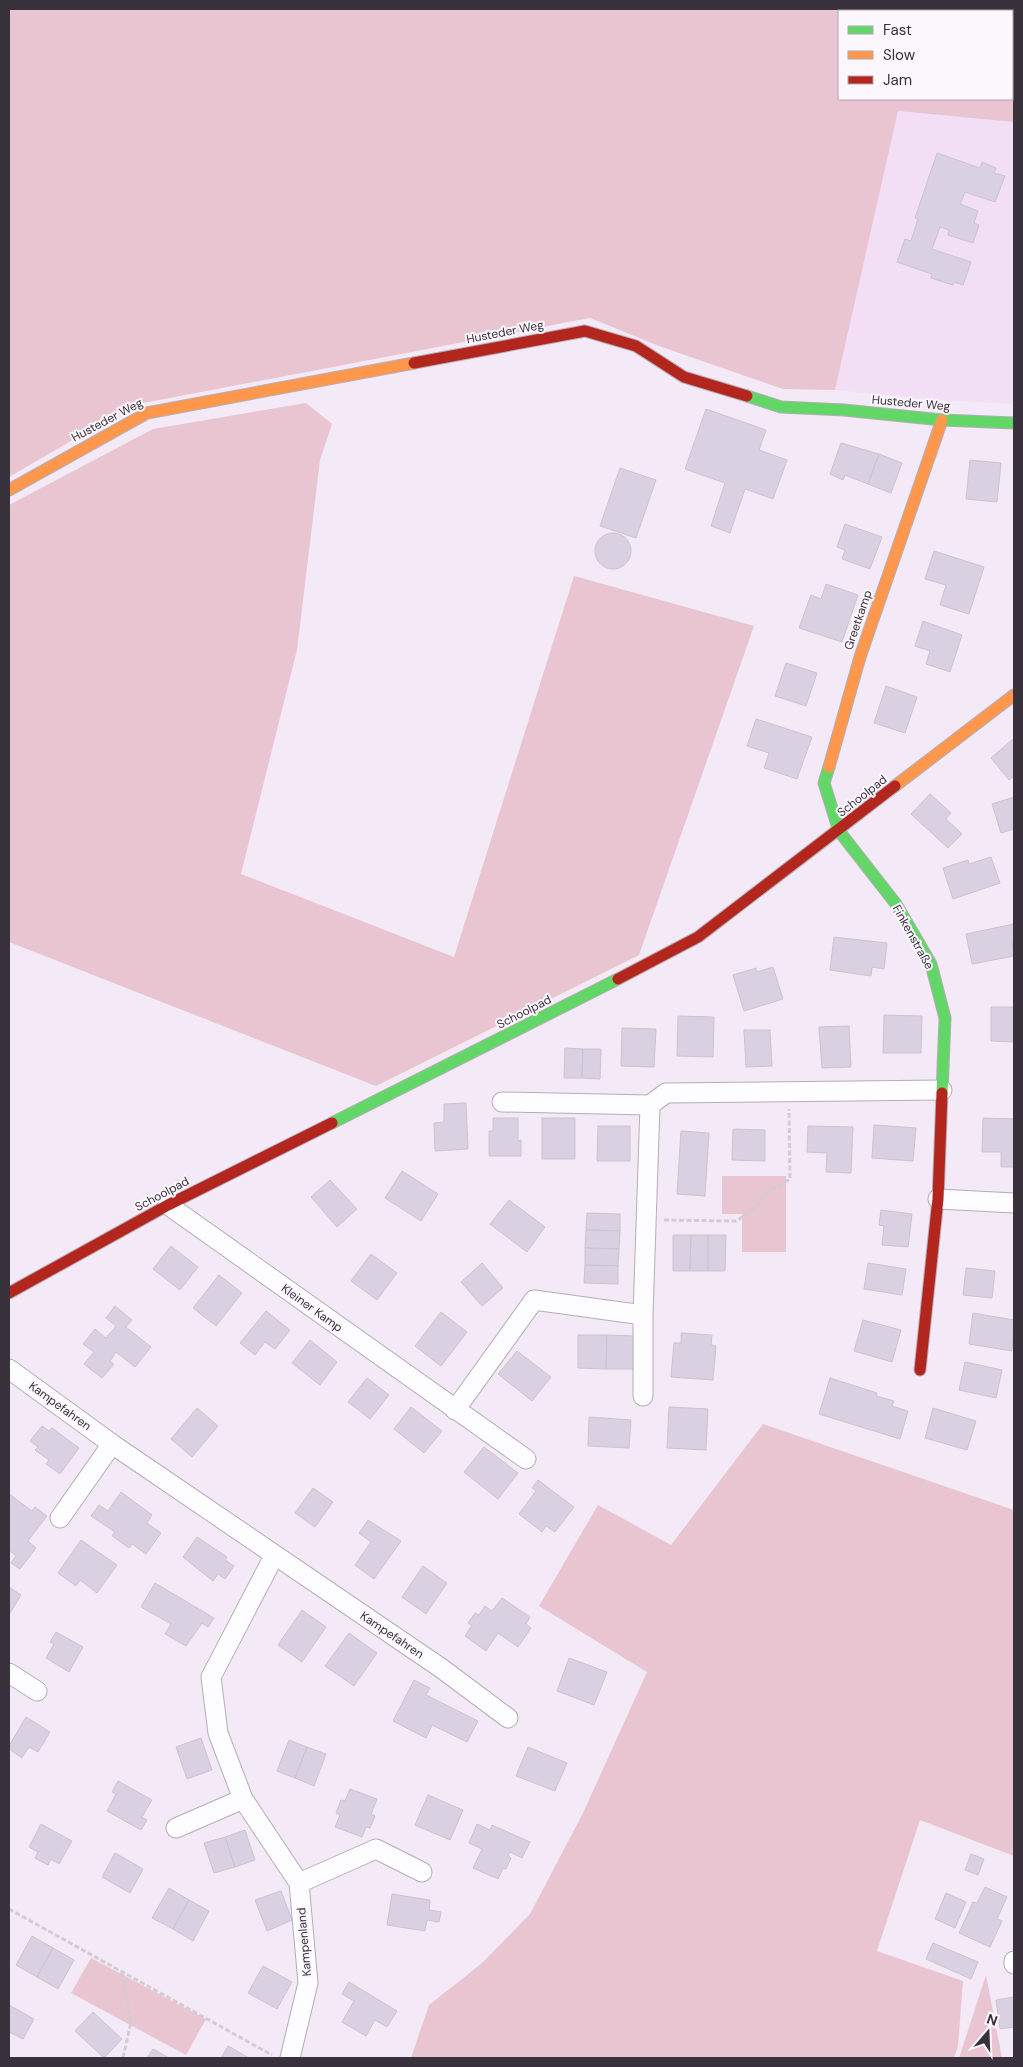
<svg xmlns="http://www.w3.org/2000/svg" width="1023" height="2067" font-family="'DM Sans',sans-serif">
	<rect width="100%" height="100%" fill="#f4e9f6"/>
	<path fill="#f2dff5" d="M898,111l116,11v282l-90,-5 -89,-9z"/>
	<g fill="#e9c5d2" fill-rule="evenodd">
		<path d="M9,9h1005v113l-116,-11 -63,279 -52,-1 -124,-43 -69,-28 -457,87 -124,72zM839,11h173v88h-173z"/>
		<path d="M306,403l26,21 -12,36 -23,190 -56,224 213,83 120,-381 180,50 -115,329 -263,131 -367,-144v-437l144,-76z"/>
		<path d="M722,1176h64v76h-44v-38h-20z"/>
		<path d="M763,1424l251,86v346l-94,-36 -43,131 86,30 -5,65 -4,12h-543l18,-53 52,-41 49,-50 53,-101 64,-141 -108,-66 59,-101 73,40z"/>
		<path d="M91,1958l115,61 -20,36 -115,-62z"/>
		<path d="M986,1975l16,83h-43z"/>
	</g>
	<g fill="#d9d1e1" stroke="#cac4ce">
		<path d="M937,153l43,15 2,-6 14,6 -2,5 11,3 -10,26 -30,-10 -5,12 18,7 -4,12 5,2 -6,18 -25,-8 1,-5 -9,-3 -8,22 39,13 -8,23 -9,-3 -1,3 -22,-7 1,-4 -35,-12 8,-23 6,2 7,-22 -3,-1z"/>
		<path d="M706,409l60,21 -7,20 28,10 -14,39 -28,-10 -15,44 -19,-7 14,-43 -40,-14z"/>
		<path d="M841,443l38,11 -11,30 -23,-9 -2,5 -13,-6z"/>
		<path d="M879,454l23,9 -11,30 -23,-9z"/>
		<path d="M970,460l31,3 -4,39 -31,-3z"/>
		<path d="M620,468l36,12 -20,58 -36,-12z"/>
		<path d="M845,524l37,13 -12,32 -28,-10 3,-9 -8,-3z"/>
		<circle cx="613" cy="551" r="18"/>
		<path d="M934,551l50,16 -15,47 -29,-9 6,-20 -21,-6z"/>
		<path d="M826,584l32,11 -16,47 -43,-14 12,-33 10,4z"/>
		<path d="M923,621l39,14 -12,37 -24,-8 4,-13 -15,-5z"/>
		<path d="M786,663l31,10 -11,33 -31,-10z"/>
		<path d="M886,686l31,11 -12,36 -31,-10z"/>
		<path d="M756,719l56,18 -15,42 -33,-11 5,-15 -22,-7z"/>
		<path d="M1014,738v38l-5,4 -18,-22z"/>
		<path d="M930,794l21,19 -5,6 16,15 -14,14 -37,-34z"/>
		<path d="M1014,797v32l-13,4 -9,-29z"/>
		<path d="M991,857l9,26 -47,16 -10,-31 25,-8 1,4z"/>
		<path d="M1014,924v18l-2,1 2,13 -42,8 -6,-30z"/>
		<path d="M834,937l53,6 -3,26 -12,-2 -1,9 -41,-6z"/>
		<path d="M773,967l10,32 -39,12 -11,-36 23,-7 1,4z"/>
		<path d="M991,1007h23v35l-23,-1z"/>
		<path d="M884,1015l38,1 -1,37h-38z"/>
		<path d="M678,1016l36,1 -1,40 -36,-1z"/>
		<path d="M849,1026l2,41 -29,1 -3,-41z"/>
		<path d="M622,1028l34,1 -2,38 -33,-1z"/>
		<path d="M744,1030h26l2,36 -26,1z"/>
		<path d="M565,1048l18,1 -1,29h-18z"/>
		<path d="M583,1049h18l-1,30 -18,-1z"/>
		<path d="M466,1103l2,46 -33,2 -1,-28 10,-1v-18z"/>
		<path d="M493,1118h25v23l3,-1v16h-32v-25h4z"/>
		<rect x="542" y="1118" width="33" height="41"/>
		<path d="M983,1118l31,1v48h-13v-15h-19z"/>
		<path d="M874,1125l42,3 -3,33 -41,-3z"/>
		<path d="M598,1126h32v35h-33z"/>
		<path d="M808,1126l45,1 -2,46 -25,-1 1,-19 -20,-1z"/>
		<path d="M733,1129l32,1v31l-33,-1z"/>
		<path d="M681,1131l28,2 -4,63 -28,-2z"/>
		<path d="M402,1171l36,23 -17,27 -36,-23z"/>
		<path d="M330,1180l27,29 -20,18 -26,-30z"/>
		<path d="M509,1200l36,27 -18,25 -37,-28z"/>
		<path d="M881,1210l31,4 -4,33 -26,-2 2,-19 -5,-1z"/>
		<path d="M587,1213l33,1v17l-34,-1z"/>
		<path d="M586,1230l34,1 -1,18 -34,-1z"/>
		<path d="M673,1235h18l-1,36h-17z"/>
		<path d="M691,1235h17v36h-18z"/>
		<path d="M708,1235h18l-1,36h-17z"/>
		<path d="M171,1246l27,21 -18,23 -27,-21z"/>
		<path d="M585,1248l34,1 -1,17 -33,-1z"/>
		<path d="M371,1254l26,19 -20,27 -26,-19z"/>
		<path d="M482,1263l21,25 -21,18 -21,-24z"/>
		<path d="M868,1263l38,6 -4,26 -38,-6z"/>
		<path d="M585,1265l33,1v18l-34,-1z"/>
		<path d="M966,1268l29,3 -3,27 -29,-3z"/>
		<path d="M219,1275l23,18 -26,33 -23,-18z"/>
		<path d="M115,1306l17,14 -6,7 25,20 -16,20 -19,-15 -6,9 4,3 -12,14 -18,-14 10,-12 -11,-8 12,-15 11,9 10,-12 -10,-8z"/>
		<path d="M266,1311l24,19 -15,19 -10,-7 -10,13 -15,-12z"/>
		<path d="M441,1312l26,20 -26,34 -26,-20z"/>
		<path d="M973,1313l41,7 -2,31 -43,-7z"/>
		<path d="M863,1320l38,10 -9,32 -38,-11z"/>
		<path d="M681,1333l31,2 -1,10 5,1 -3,34 -42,-3 3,-34h7z"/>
		<path d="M578,1335h29l-1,34 -28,-1z"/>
		<path d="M607,1335l28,1 -1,33h-28z"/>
		<path d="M310,1340l27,22 -17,23 -28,-22z"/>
		<path d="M517,1351l34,26 -19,24 -34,-27z"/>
		<path d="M965,1362l37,8 -6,28 -37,-8z"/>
		<path d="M367,1378l22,17 -19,24 -22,-17z"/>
		<path d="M830,1378l47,15 -1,3 18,5 -2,5 16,5 -8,28 -81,-25z"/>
		<path d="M411,1407l31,24 -18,22 -30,-24z"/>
		<path d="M669,1407l39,2 -2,41 -39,-2z"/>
		<path d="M197,1408l21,18 -26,31 -21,-18z"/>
		<path d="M933,1408l43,13 -9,29 -42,-12z"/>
		<path d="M589,1417l42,3 -2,28 -41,-2z"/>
		<path d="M42,1426l7,5 3,-3 27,20 -19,26 -14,-10 3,-4 -14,-10 3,-3 -8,-6z"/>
		<path d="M484,1447l34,26 -20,26 -34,-27z"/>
		<path d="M538,1480l36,27 -19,25 -9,-6 -4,6 -23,-18 17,-23 -4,-3z"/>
		<path d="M313,1488l20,14 -18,25 -20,-14z"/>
		<path d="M121,1492l31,23 -5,8 14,10 -15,21 -14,-10 -3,4 -17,-12 3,-4 -24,-16 8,-11 9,6z"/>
		<path d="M9,1494l23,17 3,-4 12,9 -19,25 8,7 -16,21 -9,-6 5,-7 -7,-6z"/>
		<path d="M368,1520l33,21 -27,38 -19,-14 16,-23 -12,-9z"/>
		<path d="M197,1537l30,20 -2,3 9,6 -9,13 -7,-5 -5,7 -30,-24z"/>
		<path d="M81,1540l36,25 -20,28 -17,-13 -4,6 -18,-13z"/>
		<path d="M423,1566l24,17 -21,31 -24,-17z"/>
		<path d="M155,1583l59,35 -6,9 -6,-4 -16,23 -21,-12 6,-10 -30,-17z"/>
		<path d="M9,1587l12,8 -12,20z"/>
		<path d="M502,1598l28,19 -4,7 5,4 -13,19 -20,-14 -12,18 -21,-15 7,-11 -4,-2 7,-10 4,2 6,-9 7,5z"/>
		<path d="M302,1610l24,17 -24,35 -24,-17z"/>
		<path d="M56,1632l27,15 -14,25 -23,-14 8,-14 -4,-2z"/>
		<path d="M349,1633l28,20 -23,33 -29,-20z"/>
		<path d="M569,1658l38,14 -13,33 -37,-14z"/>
		<path d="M414,1680l16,8 -4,7 52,26 -11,21 -35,-17 -6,13 -33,-17z"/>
		<path d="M26,1717l24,15 -12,20 -9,-5 -7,11 -13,-9v-3z"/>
		<path d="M201,1738l11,32 -25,9 -11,-32z"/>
		<path d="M289,1740l18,7 -12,31 -18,-7z"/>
		<path d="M307,1747l19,7 -12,32 -19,-8z"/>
		<path d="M528,1747l39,16 -12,28 -39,-15z"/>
		<path d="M118,1781l34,19 -10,17 5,3 -6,10 -34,-19 9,-17 -4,-2z"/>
		<path d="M350,1789l27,10 -6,15 4,2 -5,12 -4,-1 -4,10 -27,-10 5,-12 -4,-2 5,-13 4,1z"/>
		<path d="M428,1795l35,15 -13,30 -35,-15z"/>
		<path d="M41,1824l31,17 -13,23 -8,-5 -3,6 -13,-7 3,-6 -9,-5z"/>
		<path d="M477,1824l13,6 2,-5 38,17 -8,16 -12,-6 -2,4 3,2 -5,11 -3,-1 -5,11 -25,-11 9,-19 -13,-6z"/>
		<path d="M245,1830l10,30 -20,7 -10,-30z"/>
		<path d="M225,1837l10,30 -21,6 -10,-30z"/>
		<path d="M115,1853l28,16 -13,24 -28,-16z"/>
		<path d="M971,1854l13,5 -6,16 -13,-5z"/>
		<path d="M985,1887l22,10 -10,22 5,2 -12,26 -31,-14 14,-31 4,1z"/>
		<path d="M169,1888l20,12 -16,29 -21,-11z"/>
		<path d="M281,1891l11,29 -25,11 -12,-31z"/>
		<path d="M946,1893l20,9 -11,26 -20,-9z"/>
		<path d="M392,1894l38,6 -1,10 12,2 -2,10 -12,-2 -2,11 -38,-6z"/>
		<path d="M189,1900l20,11 -16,30 -20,-12z"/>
		<path d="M32,1936l21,12 -16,29 -21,-12z"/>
		<path d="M933,1943l45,19 -7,17 -45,-20z"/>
		<path d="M53,1948l21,12 -16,29 -21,-12z"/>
		<path d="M263,1966l29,16 -15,27 -29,-16z"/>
		<path d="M349,1982l48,29 -10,16 -12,-7 -9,16 -24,-14 12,-21 -12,-7z"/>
		<path d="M1014,1997v30l-14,2 -4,-29z"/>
		<path d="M9,2005l25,14 -11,20 -14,-7z"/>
		<path d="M93,2012l29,27 -18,19 -29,-27z"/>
		<path d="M228,2046l21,12h-28z"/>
		<path d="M153,2049l16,9h-22z"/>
	</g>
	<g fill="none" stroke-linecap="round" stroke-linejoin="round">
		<g stroke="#b6adb7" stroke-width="21">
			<g id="street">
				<path d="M502,1102l148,3 16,-12 276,-3"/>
				<path d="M938,1199l76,4"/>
				<path d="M168,1205l358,254"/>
				<path d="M643,1315v81"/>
				<path d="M9,1369l103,75 329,224 67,50"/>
				<path d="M455,1410l79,-110 109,15 7,-210"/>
				<path d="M60,1518l52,-74"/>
				<path d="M274,1556l-63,121 7,56 25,66 56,84 9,100 -18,75"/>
				<path d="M9,1673l28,18"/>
				<path d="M176,1828l67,-29"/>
				<path d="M299,1883l77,-34 46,23"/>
				<path d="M1014,1964v-3"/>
			</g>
		</g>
		<g stroke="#b6adb7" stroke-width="13">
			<g id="fast">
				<path d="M747,396l34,11 63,3 98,10 72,3"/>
				<path d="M829,767l-5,16 15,48 57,73 35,60 14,54 -3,75"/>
				<path d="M332,1123l286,-144"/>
			</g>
		</g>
		<g stroke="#b6adb7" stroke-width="13">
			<g id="slow">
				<path d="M9,490l138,-77 267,-50"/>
				<path d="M829,767l31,-110 82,-237"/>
				<path d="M895,786l119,-91"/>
			</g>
		</g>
		<g stroke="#b6adb7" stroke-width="13">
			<g id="jam">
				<path d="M414,363l171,-32 51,15 48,31 63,19"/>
				<path d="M618,979l80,-42 197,-151"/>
				<path d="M9,1293l159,-88 164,-82"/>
				<path d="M920,1370l18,-171 4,-106"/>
			</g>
		</g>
		<g stroke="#d2cdd2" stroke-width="3" stroke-dasharray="5 2.5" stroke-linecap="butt">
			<path d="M664,1220l72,1 17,-11 13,-17 24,-14 -1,-70"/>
			<path d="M9,1909l263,146"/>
			<path d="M122,1972l9,50 -8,36"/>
		</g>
		<use href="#street" stroke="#fdfcfe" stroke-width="19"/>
		<use href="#fast" stroke="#63d668" stroke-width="11"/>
		<use href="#slow" stroke="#ff974d" stroke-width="11"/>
		<use href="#jam" stroke="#b3261e" stroke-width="11"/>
	</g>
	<g text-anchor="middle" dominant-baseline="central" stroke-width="4" stroke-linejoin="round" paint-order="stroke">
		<g font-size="12" fill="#39313b" stroke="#fbf7fc">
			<text transform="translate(505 332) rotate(-11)">Husteder Weg</text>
			<text transform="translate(911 403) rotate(5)">Husteder Weg</text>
			<text transform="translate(107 420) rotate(-28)">Husteder Weg</text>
			<text transform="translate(858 620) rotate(-71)">Greetkamp</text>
			<text transform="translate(862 796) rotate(-38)">Schoolpad</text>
			<text transform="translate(913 937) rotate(61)">Finkenstraße</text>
			<text transform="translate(524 1012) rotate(-27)">Schoolpad</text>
			<text transform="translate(162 1194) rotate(-28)">Schoolpad</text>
			<text transform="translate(312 1308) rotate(36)">Kleiner Kamp</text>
			<text transform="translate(60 1406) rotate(36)">Kampefahren</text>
			<text transform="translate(392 1635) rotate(34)">Kampefahren</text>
			<text transform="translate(304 1942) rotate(-95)">Kampenland</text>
		</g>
	</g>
	<rect width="1023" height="2067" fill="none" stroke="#39313b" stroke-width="20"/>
	<rect x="838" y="10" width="175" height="90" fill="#fbf7fc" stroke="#ada8af"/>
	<rect x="848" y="26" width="25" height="8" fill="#63d668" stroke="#ada8af"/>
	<text x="883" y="35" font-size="15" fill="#39313b">Fast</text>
	<rect x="848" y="51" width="25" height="8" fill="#ff974d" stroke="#ada8af"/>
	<text x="883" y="60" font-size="15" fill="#39313b">Slow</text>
	<rect x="848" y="76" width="25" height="8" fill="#b3261e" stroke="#ada8af"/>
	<text x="883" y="85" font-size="15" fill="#39313b">Jam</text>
	<g transform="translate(988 2032) rotate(19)" stroke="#fbf7fc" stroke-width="4" paint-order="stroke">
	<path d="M0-4L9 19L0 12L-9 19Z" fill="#39313b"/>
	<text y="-8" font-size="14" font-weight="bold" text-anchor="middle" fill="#39313b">N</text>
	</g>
</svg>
